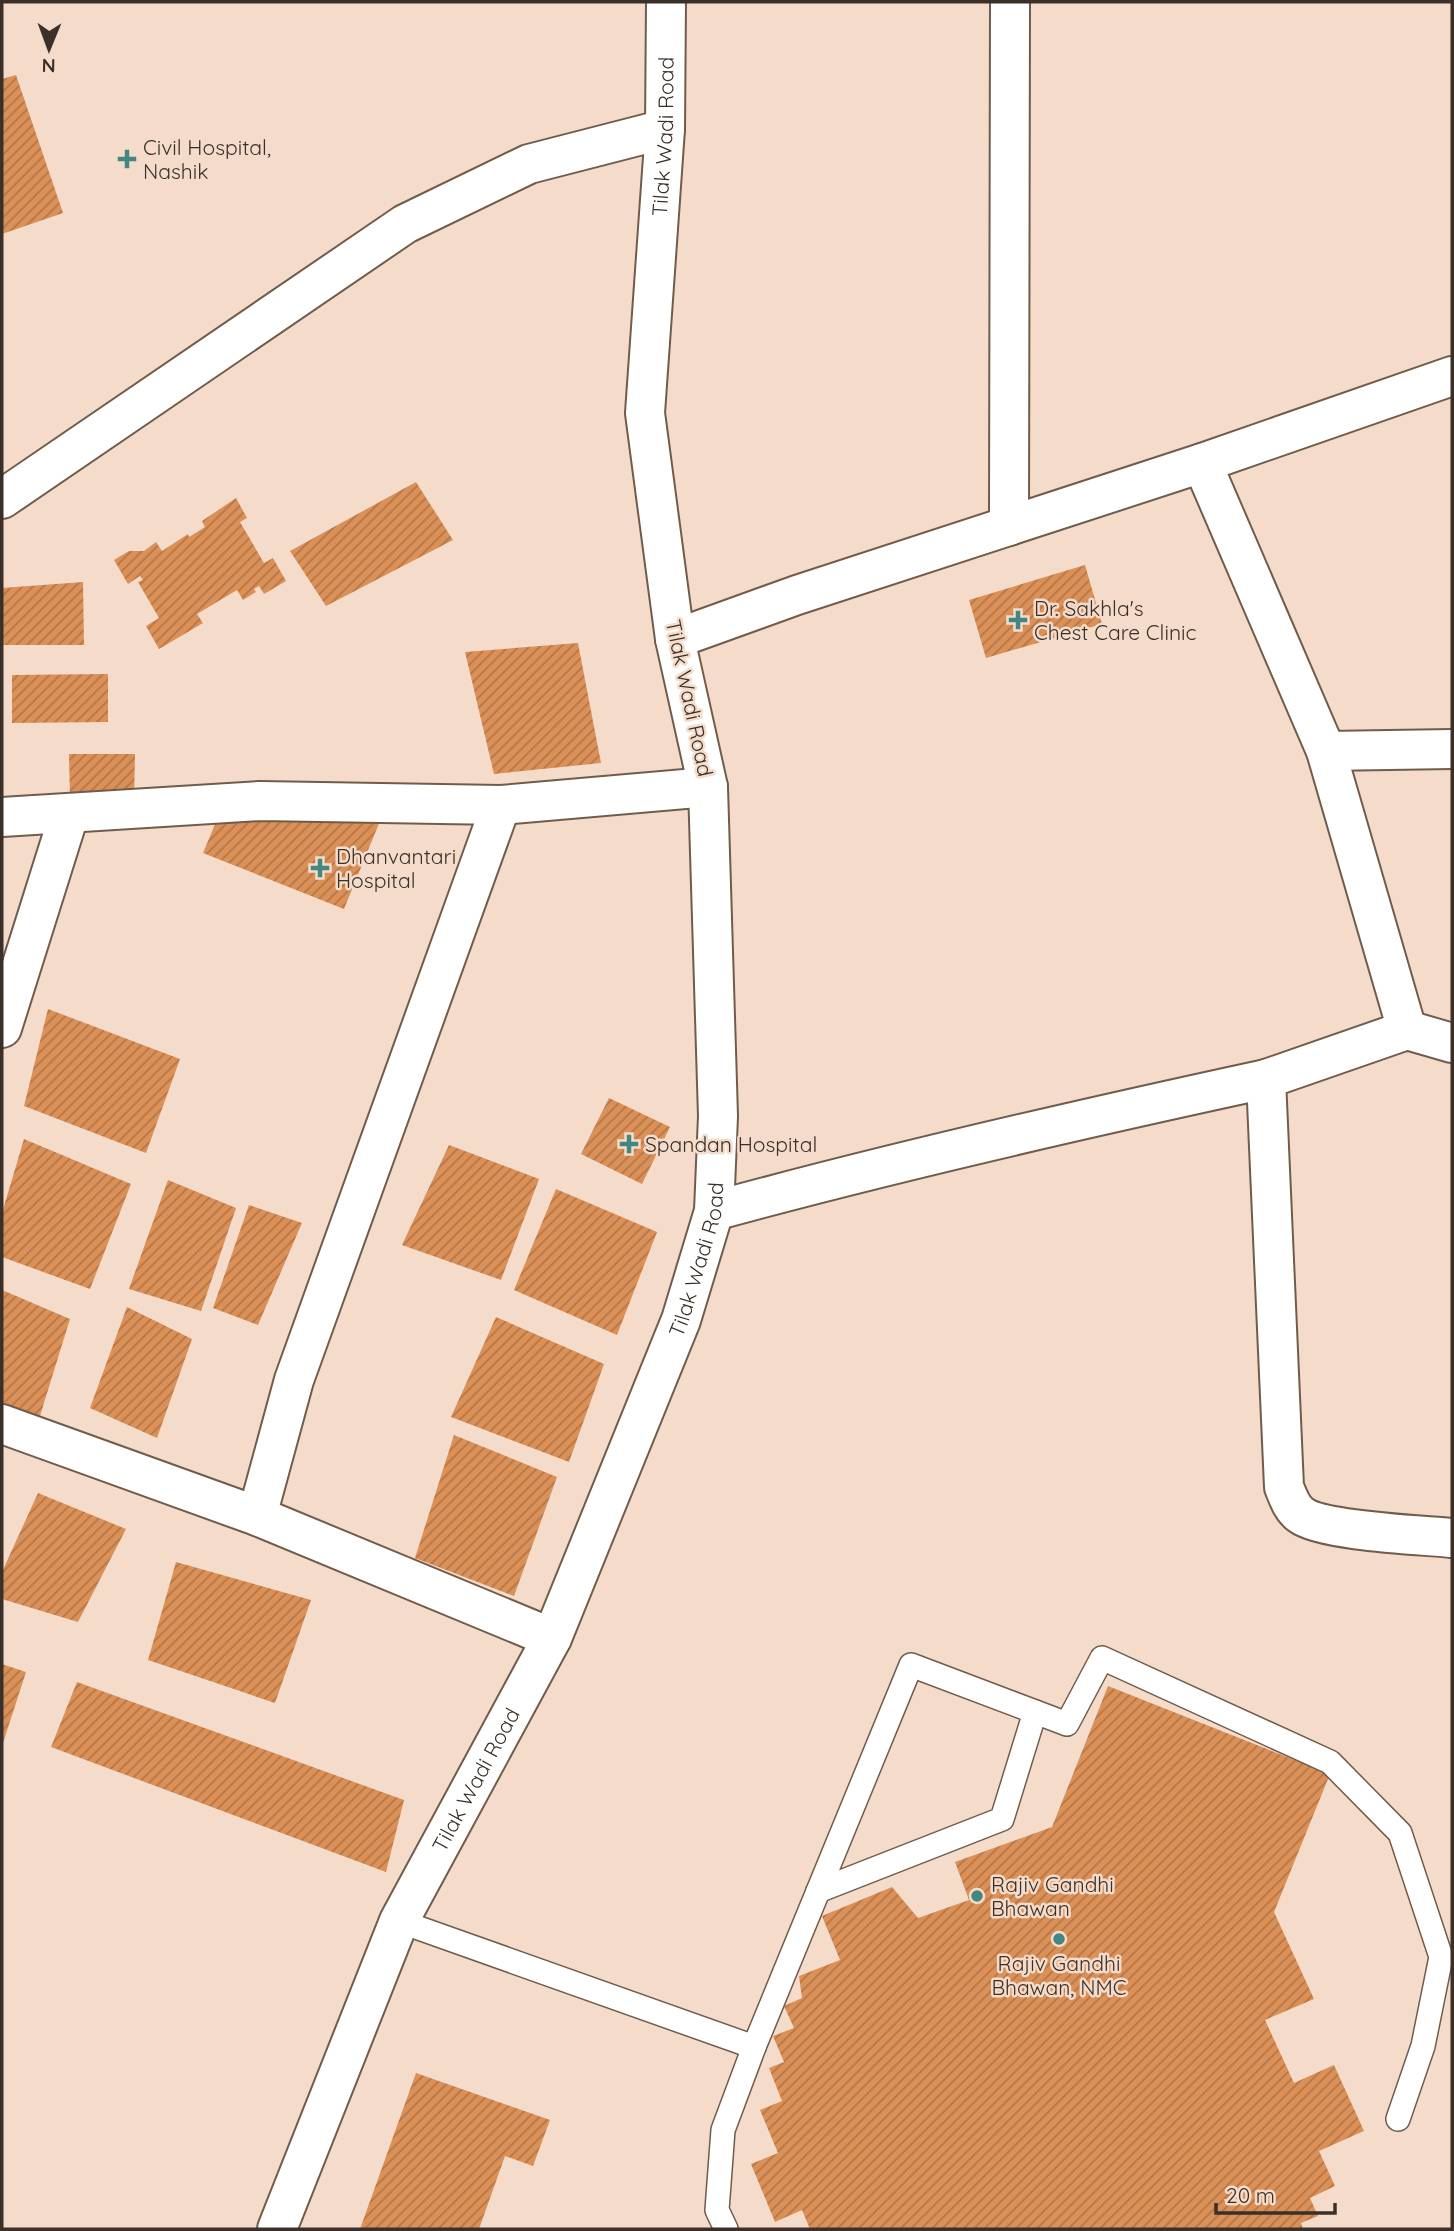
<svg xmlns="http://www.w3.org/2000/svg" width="1454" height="2231" font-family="Quicksand,sans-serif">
	<defs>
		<pattern id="building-hatch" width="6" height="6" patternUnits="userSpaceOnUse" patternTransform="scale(1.75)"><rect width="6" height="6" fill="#db9057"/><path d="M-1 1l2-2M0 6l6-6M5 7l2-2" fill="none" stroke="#b37648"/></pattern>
	</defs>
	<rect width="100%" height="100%" fill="#f5dcca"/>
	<g fill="url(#building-hatch)">
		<path d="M16,75l47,138 -61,21v-155z"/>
		<path d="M416,482l37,58 -127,66 -36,-55z"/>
		<path d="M236,498l11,20 -7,4 24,41 9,-5 13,23 -22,13 -5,-8 -5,3 2,3 -13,8 -6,-10 -40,24 6,9 -44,26 -13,-23 13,-8 -21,-36 5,-2 -3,-4 -12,8 -14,-24 15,-9h15l12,-9 6,9 26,-17 1,3 16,-10 -3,-6z"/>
		<path d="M1085,565l17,59 -116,34 -17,-58z"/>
		<path d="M83,582l1,63h-82v-57z"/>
		<path d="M578,643l23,120 -107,11 -29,-122z"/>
		<path d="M108,674v48l-96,1v-48z"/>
		<path d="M69,754h66l-1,47h-64z"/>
		<path d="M223,805l157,16 -36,88 -141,-56z"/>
		<path d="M48,1009l132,50 -34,94 -122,-47z"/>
		<path d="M609,1098l61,29 -28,57 -61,-30z"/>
		<path d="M24,1139l107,45 -41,105 -88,-32v-44z"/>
		<path d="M449,1145l90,34 -38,101 -99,-35z"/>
		<path d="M168,1180l68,28 -35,103 -72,-22z"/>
		<path d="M556,1189l101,43 -40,103 -103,-45z"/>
		<path d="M249,1205l53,18 -44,102 -45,-17z"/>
		<path d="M2,1290l68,29 -31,100 -37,-17z"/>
		<path d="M127,1307l65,32 -35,99 -67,-30z"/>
		<path d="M496,1317l108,47 -35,98 -118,-45z"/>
		<path d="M454,1435l103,42 -43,119 -99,-38z"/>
		<path d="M38,1493l88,36 -48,93 -76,-23v-27z"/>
		<path d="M176,1562l135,38 -36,103 -127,-43z"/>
		<path d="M2,1664l24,8 -24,74z"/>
		<path d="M77,1682l327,118 -18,72 -335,-125z"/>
		<path d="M1108,1686l222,88 -56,138 40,87 -49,21 29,63 40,-18 30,66 -45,20 16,35 -25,12 8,18 -17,7 2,6h-493l-8,-19 -27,12 -24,-58 27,-11 -18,-43 22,-9 -13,-33 15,-6 -11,-26 21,-8 -10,-22 18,-8 -3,-22 41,-16 -18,-44 70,-29 26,31 51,-18 -14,-38 97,-35z"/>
		<path d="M416,2073l134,47 -17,46 -28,-10 -26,73h-119z"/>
	</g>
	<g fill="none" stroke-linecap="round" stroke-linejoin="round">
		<g stroke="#715c4c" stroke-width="26">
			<g id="service">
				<path d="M818,1891l184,-72 33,-107"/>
				<path d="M399,1921l355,126 157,-382 156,59 35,-66 228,104 70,71 41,124 -18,89 -25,73"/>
				<path d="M726,2229l-9,-19 6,-80 31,-83"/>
			</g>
		</g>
		<g stroke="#715c4c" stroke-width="42">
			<g id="minor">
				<path d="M1202,463l124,288 126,-2"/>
				<path d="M2,499l403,-275 124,-60 136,-35"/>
				<path d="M1009,526l1,-524"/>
				<path d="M1326,751l81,279"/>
				<path d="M2,817l258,-16 241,4 207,-18"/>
				<path d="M2,1028l67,-213"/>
				<path d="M1452,1043l-45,-13 -141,49 18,408c4,10 8,22 17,28 21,16 120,20 151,23"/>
				<path d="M714,1211c182,-50 367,-92 552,-132"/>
				<path d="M2,1424l255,92 295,122"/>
				<path d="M257,1516l37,-136 207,-575"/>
			</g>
		</g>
		<g stroke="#715c4c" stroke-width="42">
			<g id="tertiary">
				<path d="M675,639l122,-44 405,-132 250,-87"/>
				<path id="s1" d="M277,2229l122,-308 153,-283 129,-318 33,-109 4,-95 -10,-329 -33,-148 -30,-226 20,-284 1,-127"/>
			</g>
		</g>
		<use href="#service" stroke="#fff" stroke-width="23"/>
		<use href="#minor" stroke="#fff" stroke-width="38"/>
		<use href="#tertiary" stroke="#fff" stroke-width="38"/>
	</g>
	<g fill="#428881" stroke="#f5dcca" stroke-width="2.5">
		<path d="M123.5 148.5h7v7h7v7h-7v7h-7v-7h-7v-7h7z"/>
		<path d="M1014.5 609.5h7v7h7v7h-7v7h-7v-7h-7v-7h7z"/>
		<path d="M316.5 857.5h7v7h7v7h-7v7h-7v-7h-7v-7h7z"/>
		<path d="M625.5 1133.5h7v7h7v7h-7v7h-7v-7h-7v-7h7z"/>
		<circle cx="977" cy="1896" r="7"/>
		<circle cx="1059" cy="1939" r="7"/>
	</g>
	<g text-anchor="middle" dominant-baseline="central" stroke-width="5" stroke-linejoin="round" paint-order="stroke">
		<g font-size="21" fill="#3a3029" stroke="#f5dcca">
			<text stroke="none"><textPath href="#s1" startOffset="2191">Tilak Wadi Road</textPath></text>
			<text transform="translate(690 698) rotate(78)">Tilak Wadi Road</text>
			<text stroke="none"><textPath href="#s1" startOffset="1059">Tilak Wadi Road</textPath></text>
			<text stroke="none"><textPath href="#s1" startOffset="492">Tilak Wadi Road</textPath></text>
		</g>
		<g font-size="21" fill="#3a3029" stroke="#f5dcca" text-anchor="start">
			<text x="143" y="147">Civil Hospital,<tspan x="143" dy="24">Nashik</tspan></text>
			<text x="1034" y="608">Dr. Sakhla's<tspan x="1034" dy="24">Chest Care Clinic</tspan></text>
			<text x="336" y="856">Dhanvantari<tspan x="336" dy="24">Hospital</tspan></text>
			<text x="645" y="1144">Spandan Hospital</text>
			<text x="991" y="1884">Rajiv Gandhi<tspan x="991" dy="24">Bhawan</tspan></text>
			<text x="1059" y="1963" text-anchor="middle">Rajiv Gandhi<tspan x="1059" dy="24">Bhawan, NMC</tspan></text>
		</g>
	</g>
	<rect width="1454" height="2231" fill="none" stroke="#3a3029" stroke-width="7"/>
	<g transform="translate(49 49) rotate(181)" stroke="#f5dcca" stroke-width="5" paint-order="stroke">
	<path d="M0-5L12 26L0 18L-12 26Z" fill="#3a3029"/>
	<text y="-10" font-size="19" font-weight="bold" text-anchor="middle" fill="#3a3029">N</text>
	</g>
	<path d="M1216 2203v10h119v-10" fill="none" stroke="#3a3029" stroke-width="3.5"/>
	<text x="1226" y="2203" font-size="21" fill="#3a3029" stroke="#f5dcca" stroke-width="5" paint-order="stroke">20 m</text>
</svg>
